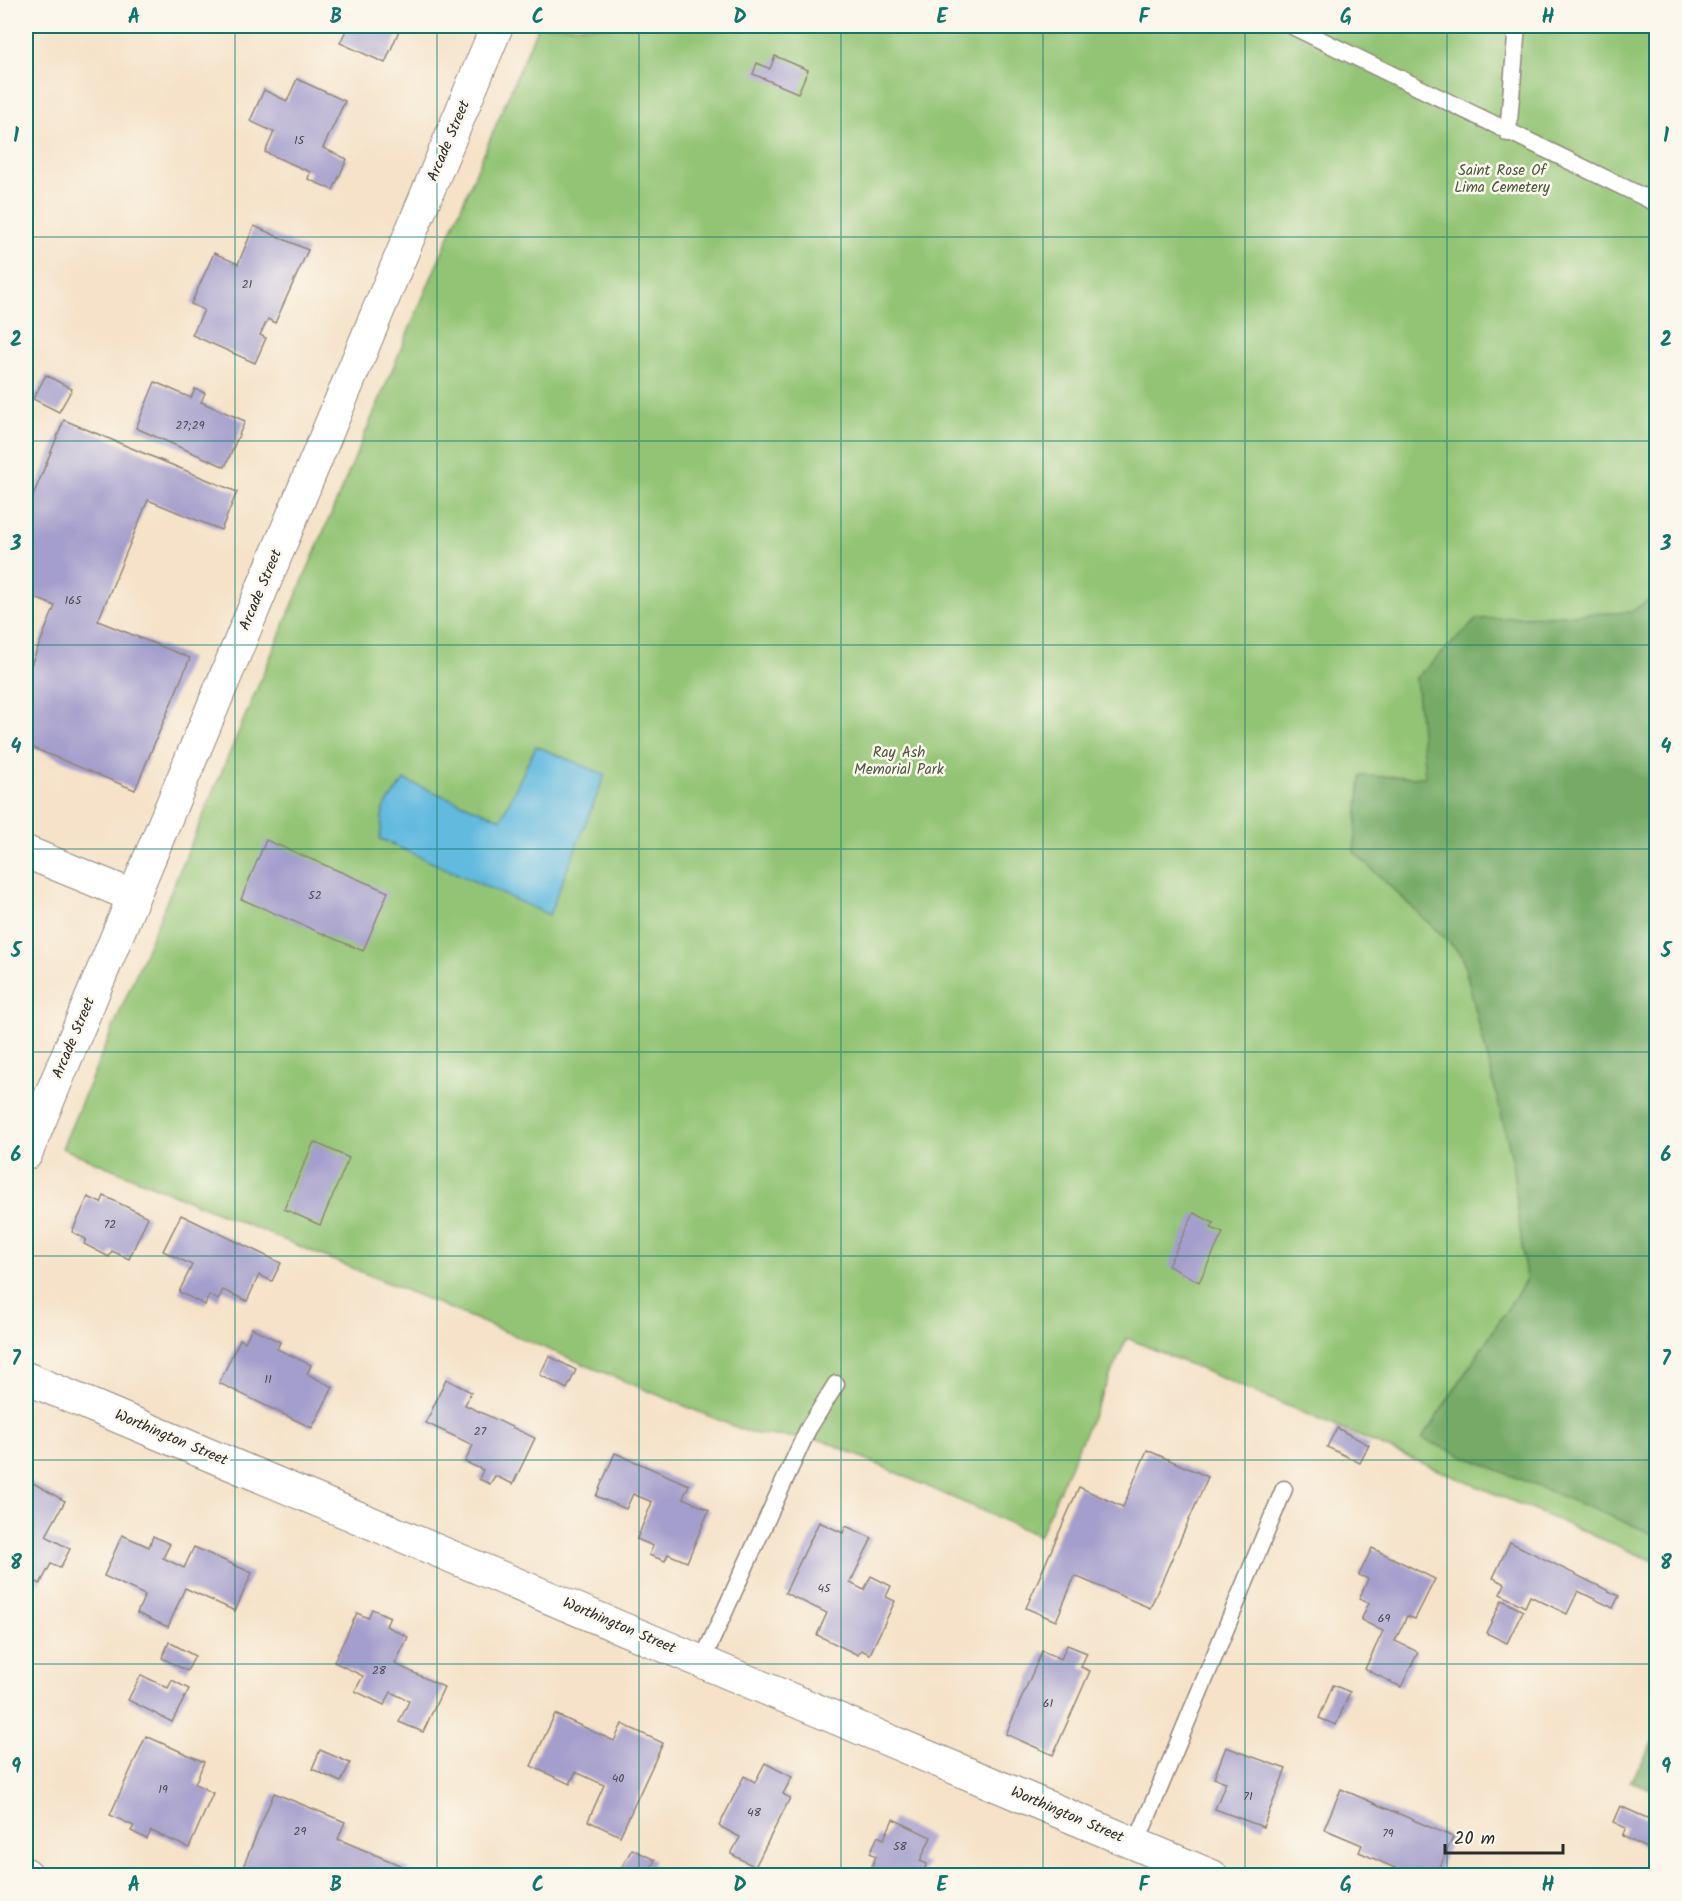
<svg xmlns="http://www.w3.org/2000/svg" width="1682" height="1901" font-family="Kalam,sans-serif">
	<rect width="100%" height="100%" fill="#fbf7ec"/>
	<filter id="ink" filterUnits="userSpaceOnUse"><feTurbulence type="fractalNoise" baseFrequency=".0167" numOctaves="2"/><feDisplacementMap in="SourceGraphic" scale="12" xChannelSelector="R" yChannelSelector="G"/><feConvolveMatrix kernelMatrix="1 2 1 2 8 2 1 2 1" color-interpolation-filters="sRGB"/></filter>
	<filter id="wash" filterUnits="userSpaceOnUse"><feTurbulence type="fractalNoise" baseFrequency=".008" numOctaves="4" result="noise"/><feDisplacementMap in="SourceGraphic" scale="24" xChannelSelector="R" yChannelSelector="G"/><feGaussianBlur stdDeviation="1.35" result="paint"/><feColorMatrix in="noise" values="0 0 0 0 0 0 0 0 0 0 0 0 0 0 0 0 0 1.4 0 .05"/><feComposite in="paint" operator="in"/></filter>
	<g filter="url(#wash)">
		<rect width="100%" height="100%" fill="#f5e2c8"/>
		<path fill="#93c474" stroke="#5f7850" stroke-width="1.5" d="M538,26h1118v1536l-529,-224 -88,198 -214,-95 -75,-8 -688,-285z"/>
		<g fill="#76aa66" stroke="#506a48" stroke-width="1.5">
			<path d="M1656,595v940l-234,-96 104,-159 -15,-126 -49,-199 -108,-103 7,-76 64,1 -9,-99 61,-59 154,-7z"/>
			<path d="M1656,1738v53l-26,-10z"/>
		</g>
		<path fill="#62badf" stroke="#467285" stroke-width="1.5" d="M536,746l69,29 -56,140 -169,-76 3,-30 21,-29 97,39z"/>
		<g id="blocks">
			<g fill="#a49ecc">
				<path d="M348,26h53l-16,37 -45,-20z"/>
				<path d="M775,56l33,14 -10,23 -45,-19 4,-11 13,6z"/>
				<path d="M297,79l48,22 -22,47 24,11 -14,31 -25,-11 2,-7 -45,-20 9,-20 -24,-11 14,-31 23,11z"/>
				<path d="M254,226l54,24 -33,73 -7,-4 -8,16 6,3 -11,25 -63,-28 12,-25 -13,-6 23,-51 24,11z"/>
				<path d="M46,375l26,14 -13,23 -26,-13z"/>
				<path d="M155,382l36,16 4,-9 10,4 -4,9 44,19 -20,46 -89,-39z"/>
				<path d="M64,420l173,72 -16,38 -73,-30 -50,121 92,37 -55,132 -109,-45v-68l29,-71 -29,-12v-81z"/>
				<path d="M266,840l122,52 -25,59 -122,-52z"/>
				<path d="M314,1142l35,16 -29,67 -36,-16z"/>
				<path d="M104,1196l44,21 -19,42 -17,-8 -3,6 -25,-13 2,-5 -14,-7 16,-35 13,6z"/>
				<path d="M1194,1213l20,10 -3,5 12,5 -24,49 -31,-16z"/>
				<path d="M181,1215l100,48 -9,18 -13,-6 -12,26 -24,-11 -5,10 -9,-5 -4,10 -26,-13 13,-27 -29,-14z"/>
				<path d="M252,1328l28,14 -3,7 34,16 -4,9 26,13 -21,41 -93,-45 21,-44 5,3z"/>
				<path d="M549,1356l27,14 -9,19 -27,-14z"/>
				<path d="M446,1379l25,13 -6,13 70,33 -22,46 -18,-8 -5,8 -11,-5 4,-9 -18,-8 8,-17 -47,-22z"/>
				<path d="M1337,1428l32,17 -9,18 -33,-16z"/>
				<path d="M1147,1450l61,27 -58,131 -75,-32 -19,45 -30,-13 53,-121 44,20z"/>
				<path d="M615,1453l74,32 -6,13 26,12 -22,52 -19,-8 -3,7 -16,-6 4,-9 -16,-7 15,-37 -19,-8 -7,15 -30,-13z"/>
				<path d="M26,1479l39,22 -19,35 24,13 -10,19 -9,-4 -11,20 -14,-8z"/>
				<path d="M819,1522l24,11 3,-7 26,12 -22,45 14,7 7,-14 20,10 -5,11 9,4 -25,53 -9,-4 -3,5 -41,-20 10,-22 -42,-20z"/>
				<path d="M122,1535l27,12 4,-11 17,8 -7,14 21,10 10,-21 58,26 -17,38 -50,-23 -17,39 -31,-14 8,-18 -41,-19z"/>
				<path d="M1510,1542l109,54 -6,12 -35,-17 -11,23 -37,-18 -5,11 -25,-13 5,-10 -12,-6z"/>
				<path d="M1372,1548l63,31 -20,40 -8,-3 -12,25 23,11 -17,35 -36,-18 18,-38 -22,-11 8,-17 -10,-4 9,-20 -9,-4z"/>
				<path d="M1502,1600l21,11 -16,32 -21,-10z"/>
				<path d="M372,1609l18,8 -4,9 22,11 -13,27 49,23 -21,45 -24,-10 10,-21 -18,-9 -7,13 -29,-14 8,-15 -29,-14 23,-49 11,5z"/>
				<path d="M169,1642l26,14 -8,15 -25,-13z"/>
				<path d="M1067,1645l20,8 -6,14 9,4 -37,84 -47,-21 36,-83 19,8z"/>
				<path d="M141,1675l27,13 4,-8 17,9 -17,33 -44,-22z"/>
				<path d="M1333,1685l17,7 -14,33 -17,-7z"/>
				<path d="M555,1714l59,27 8,-17 41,19 -43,93 -32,-15 16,-36 -28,-13 -6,12 -39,-18z"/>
				<path d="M146,1736l58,26 -9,22 18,9 -24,55 -38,-17 -4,8 -16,-8 3,-5 -24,-11z"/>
				<path d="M1226,1747l60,22 -23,58 -48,-18 11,-27 -12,-4z"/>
				<path d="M320,1750l30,13 -9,19 -29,-13z"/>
				<path d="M765,1763l27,14 -9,17 7,4 -35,69 -24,-13 9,-17 -21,-11 25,-50 11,6z"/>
				<path d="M1341,1789l112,48 -17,39h-23l-54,-24 3,-7 -38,-16z"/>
				<path d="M274,1793l71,29 -7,17 71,30 -3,7h-142l-21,-9z"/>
				<path d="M1620,1806l36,16 -9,26 -25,-12 4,-8 -13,-6z"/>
				<path d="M893,1819l38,18 -11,24 7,3 -6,12h-53l8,-20 -6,-3 8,-17 6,3z"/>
				<path d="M632,1849l23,11 -8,16h-9l-16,-9z"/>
			</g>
		</g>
	</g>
	<g filter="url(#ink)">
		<use href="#blocks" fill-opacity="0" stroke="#90867a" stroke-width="1.5"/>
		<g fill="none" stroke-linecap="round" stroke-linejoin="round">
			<g stroke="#90867a" stroke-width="19">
				<g id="service">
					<path d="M1292,26l364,177"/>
					<path d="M1508,133l9,-107"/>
					<path d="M702,1661l106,-232 28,-45"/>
					<path d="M1136,1844l148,-355"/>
				</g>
			</g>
			<g stroke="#90867a" stroke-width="34">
				<g id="minor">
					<path d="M26,852l107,44"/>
					<path d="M26,1154l471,-1128"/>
					<path d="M26,1378l1186,498"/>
					<path d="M26,1874l2,2"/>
				</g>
			</g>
			<use href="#service" stroke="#fff" stroke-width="16"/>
			<use href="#minor" stroke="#fff" stroke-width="32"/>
		</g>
	</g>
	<path fill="none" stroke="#0f766e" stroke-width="1.5" stroke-opacity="0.55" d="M235,26v1850M437,26v1850M639,26v1850M841,26v1850M1043,26v1850M1245,26v1850M1447,26v1850M26,237h1630M26,441h1630M26,645h1630M26,849h1630M26,1052h1630M26,1256h1630M26,1460h1630M26,1664h1630"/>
	<g text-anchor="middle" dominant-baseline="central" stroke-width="5" stroke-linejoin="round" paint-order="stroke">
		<g font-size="12" fill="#494853">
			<text x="299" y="140">15</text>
			<text x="247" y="284">21</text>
			<text x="190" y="425">27;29</text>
			<text x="73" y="600">165</text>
			<text x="315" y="895">52</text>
			<text x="110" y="1224">72</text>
			<text x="268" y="1379">11</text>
			<text x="480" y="1431">27</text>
			<text x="824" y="1588">45</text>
			<text x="1384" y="1618">69</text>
			<text x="379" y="1670">28</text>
			<text x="1048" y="1703">61</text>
			<text x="618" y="1778">40</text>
			<text x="163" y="1789">19</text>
			<text x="1248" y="1796">71</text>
			<text x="754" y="1812">48</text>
			<text x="300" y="1831">29</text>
			<text x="1388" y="1833">79</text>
			<text x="900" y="1846">58</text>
		</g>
		<g font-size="15" fill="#2b2b2b" stroke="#fbf7ec">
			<text transform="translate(449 141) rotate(-67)">Arcade Street</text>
			<text transform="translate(261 590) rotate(-67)">Arcade Street</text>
			<text transform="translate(74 1038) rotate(-67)">Arcade Street</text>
			<text transform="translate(171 1438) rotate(23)">Worthington Street</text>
			<text transform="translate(619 1626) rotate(23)">Worthington Street</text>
			<text transform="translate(1067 1815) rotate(23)">Worthington Street</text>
		</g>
		<g font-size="15" fill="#4a5941" stroke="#fbf7ec">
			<text x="1502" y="171">Saint Rose Of<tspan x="1502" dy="17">Lima Cemetery</tspan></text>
			<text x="899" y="753">Ray Ash<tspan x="899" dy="17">Memorial Park</tspan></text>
		</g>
	</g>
	<rect width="1682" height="1901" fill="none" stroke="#fbf7ec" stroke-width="66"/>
	<path d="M1445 1844v9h118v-9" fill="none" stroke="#2b2b2b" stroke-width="3"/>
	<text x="1454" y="1844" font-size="18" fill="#2b2b2b" stroke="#fbf7ec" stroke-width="4.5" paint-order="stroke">20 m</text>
	<rect x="33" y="33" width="1616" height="1835" fill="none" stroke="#0f766e" stroke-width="2"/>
	<g font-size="20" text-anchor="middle" font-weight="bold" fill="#0f766e">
		<text x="134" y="23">A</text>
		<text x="336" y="23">B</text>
		<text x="538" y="23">C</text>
		<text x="740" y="23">D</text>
		<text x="942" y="23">E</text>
		<text x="1144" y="23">F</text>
		<text x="1346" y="23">G</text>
		<text x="1548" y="23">H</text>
		<text x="16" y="142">1</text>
		<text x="1666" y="142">1</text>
		<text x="16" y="346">2</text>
		<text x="1666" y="346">2</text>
		<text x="16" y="550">3</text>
		<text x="1666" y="550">3</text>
		<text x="16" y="753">4</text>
		<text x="1666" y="753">4</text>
		<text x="16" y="957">5</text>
		<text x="1666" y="957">5</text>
		<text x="16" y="1161">6</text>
		<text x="1666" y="1161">6</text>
		<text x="16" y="1365">7</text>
		<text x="1666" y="1365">7</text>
		<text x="16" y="1569">8</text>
		<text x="1666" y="1569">8</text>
		<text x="16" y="1773">9</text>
		<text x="1666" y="1773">9</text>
		<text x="134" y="1891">A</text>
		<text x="336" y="1891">B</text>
		<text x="538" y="1891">C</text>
		<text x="740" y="1891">D</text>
		<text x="942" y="1891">E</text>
		<text x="1144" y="1891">F</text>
		<text x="1346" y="1891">G</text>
		<text x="1548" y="1891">H</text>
	</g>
</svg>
